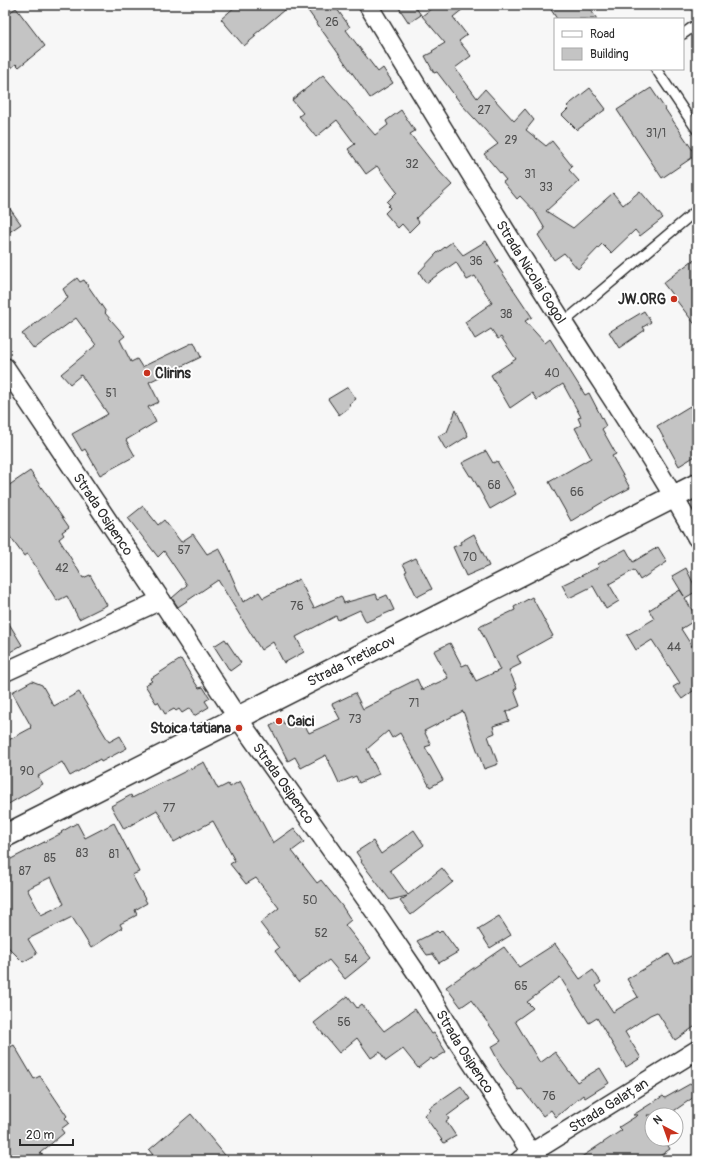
<svg xmlns="http://www.w3.org/2000/svg" width="702" height="1165" font-family="Pangolin,sans-serif">
	<rect width="100%" height="100%" fill="#f7f7f7"/>
	<filter id="ink" filterUnits="userSpaceOnUse"><feTurbulence type="fractalNoise" baseFrequency=".025" numOctaves="2"/><feDisplacementMap in="SourceGraphic" scale="8" xChannelSelector="R" yChannelSelector="G"/><feConvolveMatrix kernelMatrix="1 2 1 2 8 2 1 2 1" color-interpolation-filters="sRGB"/></filter>
	<g filter="url(#ink)">
		<g fill="#c4c4c4" stroke="#2b2b2b" fill-rule="evenodd">
			<path d="M237,5h53l-36,30 2,1 -12,10 -23,-27z"/>
			<path d="M304,5h30l16,22 -4,3 32,42 5,-4 10,15 -23,15z"/>
			<path d="M397,5h17l7,10 -12,8z"/>
			<path d="M436,5h32l-15,12 14,18 -8,6 12,15 -16,12 22,30 8,-9 29,32 11,-12 9,11 -8,10 20,16 6,-5 20,25 -3,4 10,11 -33,30 27,17 40,-35 10,12 17,-14 23,27 -23,18 -5,-6 -24,23 -9,-9 -24,25 -14,-16 -10,7 -16,-25 7,-6 -10,-17 -15,-16 -3,3 -14,-17 3,-2 -22,-26 14,-10 -36,-39 -25,-33 -3,1 -9,-17 8,-4 -1,-1 13,-8 -23,-27z"/>
			<path d="M548,5h39l10,14h-40z"/>
			<path d="M16,8l29,38 -26,21 -3,-3 -11,9v-57z"/>
			<path d="M323,75l52,60 13,-10 -2,-4 15,-11 14,21 -5,3 29,37 13,14 -36,33 3,4 -10,10 -7,-8 -4,4 -13,-15 5,-5 -2,-2 2,-1 -3,-3 10,-10 -20,-26 -11,8 -18,-25 7,-5 -18,-24 -21,17 -17,-21 4,-3 -11,-13z"/>
			<path d="M590,88l16,21 -29,21 -15,-15 7,-7 -2,-2z"/>
			<path d="M651,88l45,67 -34,23 -45,-68z"/>
			<path d="M5,202l16,22 -16,11z"/>
			<path d="M486,241l12,20 -3,1 37,55 -7,4 20,22 5,-4 35,56 4,-2 17,33 -4,3 14,25 -4,2 18,32 -17,9v-1l-42,25 -22,-39 42,-24 -16,-30 6,-3 -3,-7 3,-1 -18,-33 -26,16 -5,-7 -22,15 -19,-33 25,-16 -15,-22 -3,2 -7,-10 -16,10 -10,-17 27,-19 -17,-27 -8,4 -11,-18 -30,21 -7,-11 18,-19 15,-11 11,13z"/>
			<path d="M697,257v70l-34,-44z"/>
			<path d="M77,278l3,4 4,-2 22,32 -1,1 20,23 -5,4 11,22 6,-3 5,8 52,-25 7,15 -52,25 10,20 -11,5 8,15 -30,18 9,16 -35,19 -15,-26 -3,2 -10,-17 36,-20 -27,-39 -11,9 -9,-10 35,-29 -20,-27 -42,31 -12,-15 46,-36 -5,-9z"/>
			<path d="M644,311l7,11 -8,5 2,3 -26,18 -10,-16z"/>
			<path d="M348,387l8,12 -7,5 2,2 -12,9 -11,-16z"/>
			<path d="M697,405v50l-18,11 -22,-40 33,-20 1,2z"/>
			<path d="M456,410l12,26 -22,14 -8,-14 9,-4z"/>
			<path d="M486,451l7,12 4,-2 19,33 -26,15 -18,-33h-2l-8,-13z"/>
			<path d="M30,471l39,56 -7,5 2,3 -5,4 24,39 7,-3 17,30 -28,14 -12,-23 -10,5 -29,-47 -4,2 -19,-26v-42z"/>
			<path d="M143,506l15,19 6,-5 17,22 12,-8 14,20 12,-6 7,13h-1l18,41 16,-10 4,6 36,-19 15,29 27,-12 3,7 32,-9 2,5 9,-4 7,15 -28,12 -6,-12 -22,10 -2,-4 -40,21 8,15 -20,11 -11,-21 -12,8 -43,-70 -40,27 -6,-9 15,-13 -23,-34 -6,6 -30,-39z"/>
			<path d="M474,534l15,32 -23,10 -13,-29 8,-3 -1,-2z"/>
			<path d="M658,547l9,15 -27,18 -6,-10 -25,14 10,17 -13,8 -13,-23 -24,12 -7,-13 37,-18 -1,-3 28,-15 7,13z"/>
			<path d="M416,558l16,31 -15,8 -12,-25 2,-1 -4,-7z"/>
			<path d="M686,568l11,23 -12,7 12,21 -16,10 16,25v34l-15,11 -9,-12 7,-4 -28,-43 -16,10 -9,-15 27,-16 -5,-9 8,-5v-1l23,-14 4,6 -12,-20z"/>
			<path d="M532,597l21,39 -36,20 4,8 -12,6 8,18 -3,2 6,16 -14,6 3,9 -16,5 2,7 -7,3 10,28 -14,5 -21,-58 -39,20 7,14 -6,2 18,33 -13,7 -30,-54 -8,5 -4,-7 -21,18 12,25 -20,9 -3,-7 -17,7 -13,-28 -25,13 -6,-11 -7,4 -18,-35 12,-6 2,4 16,-8 9,17 31,-14 -8,-15 23,-11 8,16 29,-15 -1,-2 26,-13 5,11 26,-12 -14,-27 16,-8 12,23 5,-2 9,17 24,-11 -21,-43 36,-17 -1,-3z"/>
			<path d="M5,617l17,28 -17,10z"/>
			<path d="M225,639l16,24 -11,8 -16,-25z"/>
			<path d="M181,659l15,25 3,4 4,-1 7,11 -5,3 4,6 -15,9 -4,-8 -8,5 -3,-4 -3,2 -2,-2 -9,5 -7,-12 -2,1 -11,-18 7,-4 -2,-2z"/>
			<path d="M32,681l10,4 12,21 25,-14 30,50 11,-6 7,12 -26,14 -1,-3 -30,17 -8,-14 -24,14 5,8 -38,22v-64l26,-14 -1,-1 1,-1 -19,-34z"/>
			<path d="M204,762l14,27 10,-5 2,3 10,-6 33,62 21,-15 10,14 -12,9 25,32 4,-3 21,26 9,14 -6,5 26,33 -26,21 -16,-19 -31,22 -23,-31 4,-3 -19,-25 19,-15 -23,-30 -10,6 -16,-20 5,-3 -22,-40 -39,21 -17,-32 -33,19 -13,-23 20,-11 1,3z"/>
			<path d="M77,823l8,15 29,-15 25,49 -7,3 15,28 -12,7 2,5 -17,9 2,4 -31,20 -19,-31 -44,22 9,15 -14,8 -18,-18v-82l57,-29 -1,-1zM51,877l13,27 -23,11 -14,-26z"/>
			<path d="M414,830l10,15 -34,25 18,25 34,-27 11,14 -42,33 -11,-14 7,-5 -17,4 -29,-38 1,-1 -6,-9 17,-11 8,13z"/>
			<path d="M499,916l12,19 -21,13 -12,-19z"/>
			<path d="M442,930l16,22 -19,11 -6,-9 -6,1 -10,-14 20,-10 2,2z"/>
			<path d="M555,944l25,35 13,-9 8,12 -5,4 17,26 25,-15 -11,-18 42,-25 6,10 22,-11v72l-22,15 -18,-28 -7,3 -25,17 16,26 -15,9 -29,-49 -8,5 -29,-46 -33,25 6,6 -18,13 25,42 15,-11 22,30 23,-14 9,15 -24,15 -2,-3 -27,22 -5,-7 -8,6 -21,-27 -3,1 -18,-24 -10,-19 10,-6 -30,-41 -10,7 -15,-20 58,-40 15,20z"/>
			<path d="M348,996l9,12 5,-4 22,27 31,-22 17,25 2,-1 12,19 -13,8 -2,-2 -13,10 -15,-19 -17,12 -6,-9 -9,6 -14,-20 -18,15 -25,-30z"/>
			<path d="M14,1045l20,34 6,-3 27,40 -2,2 4,5 -8,6 3,4 -24,20 7,7h-42v-110z"/>
			<path d="M697,1080v15l-29,20h-21l5,7v17h12l6,10 -16,11h-77l45,-30 -3,-3 19,-12h-5l30,-19 2,2z"/>
			<path d="M461,1086l9,13 -23,17 2,3 -3,2 10,15 -12,7 -20,-28 7,-5 -2,-2z"/>
			<path d="M191,1114l38,46h-72l-8,-10z"/>
		</g>
		<g fill="none" stroke-linecap="round" stroke-linejoin="round">
			<g stroke="#2b2b2b" stroke-width="12">
				<g id="service">
					<path d="M683,34l14,-10"/>
					<path d="M656,69l41,61"/>
					<path d="M563,323l134,-113"/>
				</g>
			</g>
			<g stroke="#2b2b2b" stroke-width="21">
				<g id="minor">
					<path id="s1" d="M368,5c65,107 129,214 196,319 45,71 93,140 133,214"/>
					<path id="s2" d="M5,367l156,233 76,117 143,202 46,68 32,55 78,118"/>
					<path d="M5,672l156,-72"/>
					<path id="s3" d="M520,1160l177,-110"/>
				</g>
			</g>
			<g stroke="#2b2b2b" stroke-width="25">
				<g id="tertiary">
					<path id="s4" d="M5,836l692,-351"/>
				</g>
			</g>
			<use href="#service" stroke="#fff" stroke-width="9"/>
			<use href="#minor" stroke="#fff" stroke-width="18"/>
			<use href="#tertiary" stroke="#fff" stroke-width="22"/>
		</g>
	</g>
	<g fill="#c8321e" stroke="#fff" stroke-width="1.5">
		<circle cx="674" cy="299" r="4"/>
		<circle cx="147" cy="373" r="4"/>
		<circle cx="279" cy="721" r="4"/>
		<circle cx="239" cy="728" r="4"/>
	</g>
	<g text-anchor="middle" dominant-baseline="central" stroke-width="4" stroke-linejoin="round" paint-order="stroke">
		<g font-size="12" fill="#515151">
			<text x="332" y="22">26</text>
			<text x="484" y="110">27</text>
			<text x="656" y="133">31/1</text>
			<text x="511" y="140">29</text>
			<text x="412" y="164">32</text>
			<text x="530" y="174">31</text>
			<text x="546" y="187">33</text>
			<text x="476" y="261">36</text>
			<text x="506" y="314">38</text>
			<text x="552" y="373">40</text>
			<text x="111" y="393">51</text>
			<text x="494" y="485">68</text>
			<text x="577" y="492">66</text>
			<text x="184" y="550">57</text>
			<text x="470" y="557">70</text>
			<text x="62" y="568">42</text>
			<text x="297" y="606">76</text>
			<text x="674" y="647">44</text>
			<text x="414" y="703">71</text>
			<text x="355" y="719">73</text>
			<text x="27" y="771">90</text>
			<text x="169" y="808">77</text>
			<text x="82" y="853">83</text>
			<text x="114" y="854">81</text>
			<text x="50" y="858">85</text>
			<text x="25" y="871">87</text>
			<text x="310" y="900">50</text>
			<text x="321" y="933">52</text>
			<text x="351" y="959">54</text>
			<text x="521" y="986">65</text>
			<text x="344" y="1022">56</text>
			<text x="549" y="1096">76</text>
		</g>
		<g font-size="14" fill="#2b2b2b" stroke="#fff">
			<text stroke="none"><textPath href="#s1" startOffset="313">Strada Nicolai Gogol</textPath></text>
			<text stroke="none"><textPath href="#s2" startOffset="177">Strada Osipenco</textPath></text>
			<text stroke="none"><textPath href="#s4" startOffset="388">Strada Tretiacov</textPath></text>
			<text stroke="none"><textPath href="#s2" startOffset="501">Strada Osipenco</textPath></text>
			<text stroke="none"><textPath href="#s2" startOffset="825">Strada Osipenco</textPath></text>
			<text stroke="none"><textPath href="#s3" startOffset="104">Strada Galațan</textPath></text>
		</g>
		<g font-size="14" font-weight="bold" fill="#2b2b2b" stroke="#fff" text-anchor="end">
			<text x="666" y="299">JW.ORG</text>
			<text x="155" y="373" text-anchor="start">Clirins</text>
			<text x="287" y="721" text-anchor="start">Caici</text>
			<text x="231" y="728">Stoica tatiana</text>
		</g>
	</g>
	<rect width="702" height="1165" fill="none" stroke="#fff" stroke-width="20"/>
	<rect x="10" y="10" width="682" height="1145" fill="none" stroke="#2b2b2b" stroke-width="1.5" filter="url(#ink)"/>
	<rect x="554" y="18" width="130" height="52" fill="#ffffff" stroke="#aaaaaa"/>
	<rect x="562" y="31" width="20" height="6" fill="#ffffff" stroke="#aaaaaa"/>
	<text x="590" y="38" font-size="12" fill="#2b2b2b">Road</text>
	<rect x="562" y="48" width="20" height="12" fill="#c4c4c4" stroke="#aaaaaa"/>
	<text x="590" y="58" font-size="12" fill="#2b2b2b">Building</text>
	<g transform="translate(664 1127) rotate(319)"><circle r="19" fill="#ffffff" stroke="#aaaaaa"/>
	<path d="M0-3L7 15L0 10L-7 15Z" fill="#c8321e"/>
	<text y="-6" font-size="11" font-weight="bold" text-anchor="middle" fill="#2b2b2b">N</text>
	</g>
	<path d="M20 1139v6h53v-6" fill="none" stroke="#2b2b2b" stroke-width="2"/>
	<text x="26" y="1139" font-size="12" fill="#2b2b2b" stroke="#ffffff" stroke-width="3" paint-order="stroke">20 m</text>
</svg>
